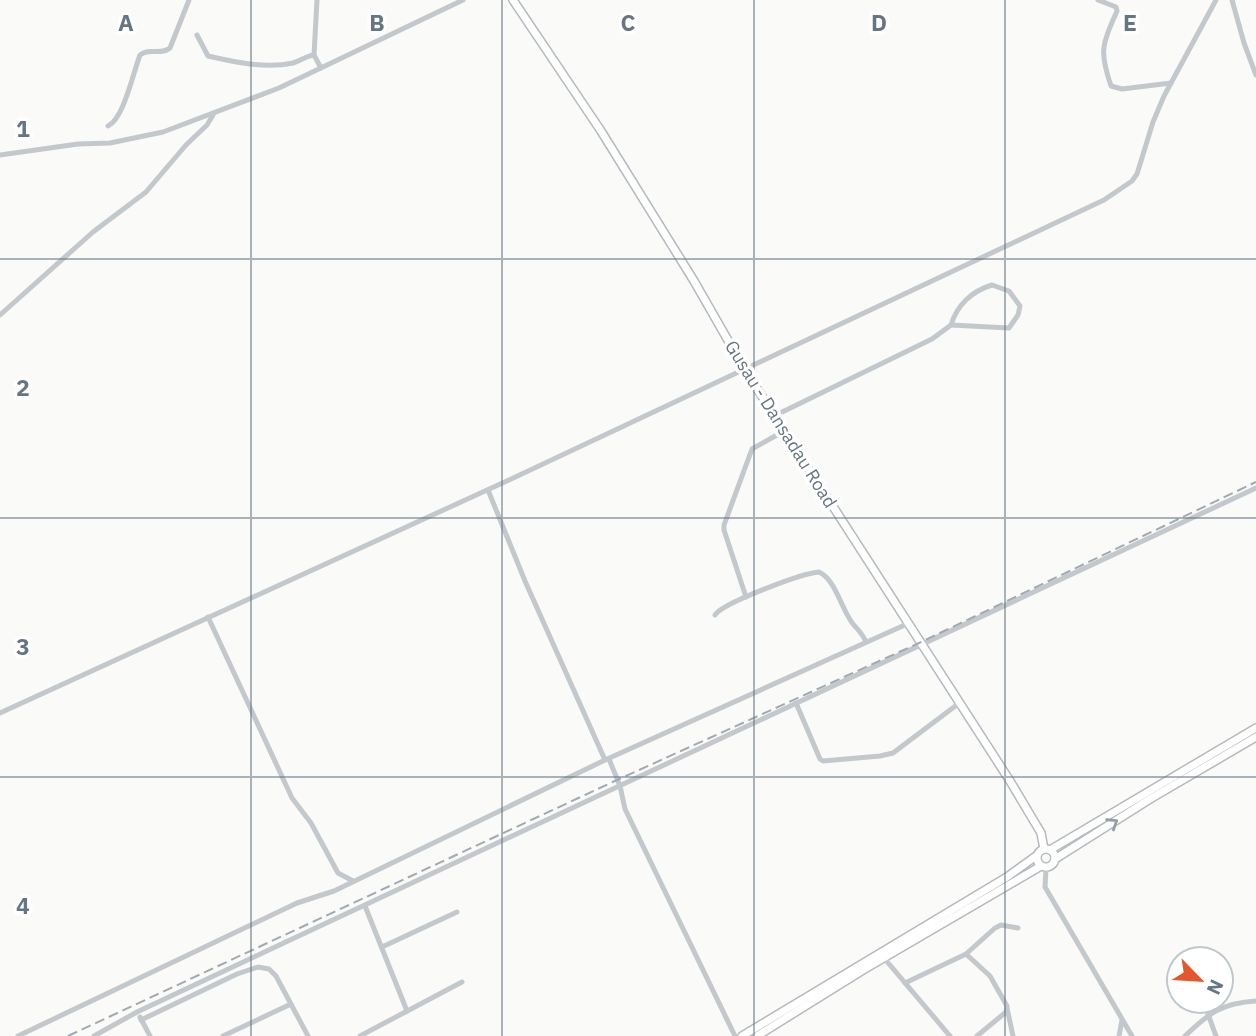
<svg xmlns="http://www.w3.org/2000/svg" width="1256" height="1036" font-family="'IBM Plex Sans',sans-serif">
	<rect width="100%" height="100%" fill="#fafaf8"/>
	<g fill="none" stroke-linecap="round" stroke-linejoin="round">
		<g stroke="#b5babe" stroke-width="10">
			<g id="major">
				<path d="M513,0l88,131 93,150 51,89 265,411 31,52 3,16"/>
				<circle cx="1046" cy="858" r="9"/>
				<path d="M1050,850l206,-122"/>
				<path d="M1055,859l95,-60 106,-62"/>
				<path d="M742,1036l265,-159 29,-21"/>
				<path d="M757,1036l106,-66 178,-104"/>
			</g>
		</g>
		<g stroke="#c3c8cc" stroke-width="5">
			<path d="M317,0l-3,55 7,13"/>
			<path d="M1098,0l18,7 1,4c-15,34 -18,40 -6,75l11,3 49,-6"/>
			<path d="M1232,0l12,43 12,32"/>
			<path d="M197,35l11,21c26,6 57,13 85,7 7,-2 13,-7 21,-8"/>
			<path d="M108,126c16,-8 25,-53 32,-71 9,-8 20,1 30,-7l19,-48"/>
			<path d="M0,155l78,-11 32,-1 53,-11 116,-44 184,-88"/>
			<path d="M992,285l17,6 11,15 -2,9 -9,13 -58,-3c6,-20 21,-34 41,-40z"/>
			<path d="M0,315l93,-83 53,-40 40,-47 21,-20 6,-10"/>
			<path d="M774,416l158,-77 19,-14"/>
			<path d="M488,490l37,91 80,179"/>
			<path d="M746,597l-22,-67v-5l28,-76 32,-18"/>
			<path d="M715,615c7,-12 88,-42 104,-43 17,8 22,37 34,52 5,6 10,10 13,18"/>
			<path d="M208,617l84,181 19,25 27,50 15,8"/>
			<path d="M796,703l24,56 3,2 57,-5 13,-3 65,-49"/>
			<path d="M0,713l509,-233 595,-280 28,-19 5,-7 16,-52 11,-26 52,-96"/>
			<path d="M609,759l11,27 5,23 110,227"/>
			<path d="M1046,868l-1,19 87,149"/>
			<path d="M365,906l42,105"/>
			<path d="M382,947l75,-35"/>
			<path d="M966,954l29,-26 6,-3 17,3"/>
			<path d="M884,958l66,78"/>
			<path d="M905,983l61,-29 24,22 17,30 -1,6 -29,24"/>
			<path d="M1007,1008l6,28"/>
			<path d="M1208,1014l8,22"/>
			<path d="M140,1017l10,19"/>
			<path d="M141,1020l96,-46 21,-7 11,2 7,7 32,60"/>
			<path d="M18,1036l279,-133 37,-12 271,-131 302,-136"/>
			<path d="M94,1036l43,-24 136,-64 983,-460"/>
			<path d="M223,1036l68,-32"/>
			<path d="M360,1036l102,-54"/>
			<path d="M1119,1036l3,-16"/>
			<path d="M1185,1036c24,-23 37,-33 71,-35"/>
		</g>
		<use href="#major" stroke="#fff" stroke-width="7"/>
		<path stroke="#a2aab0" stroke-width="2" stroke-dasharray="10 5" stroke-linecap="butt" d="M68,1036l549,-256 302,-137 337,-161"/>
	</g>
	<defs><path id="oneway-chevron" d="M-2-3.5L2.5 0L-2 3.5" fill="none" stroke-width="1.6" stroke-linecap="round" stroke-linejoin="round" transform="scale(1.75)"/></defs>
	<use stroke="#939fa8" href="#oneway-chevron" transform="translate(1113 823) rotate(-33)"/>
	<path fill="none" stroke="#657683" stroke-width="2" stroke-opacity="0.55" d="M251,0v1036M502,0v1036M754,0v1036M1005,0v1036M0,259h1256M0,518h1256M0,777h1256"/>
	<g text-anchor="middle" dominant-baseline="central" stroke-width="7" stroke-linejoin="round" paint-order="stroke">
		<g font-size="18" fill="#657683" stroke="#fff">
			<text transform="translate(781 424) rotate(58)">Gusau - Dansadau Road</text>
		</g>
	</g>
	<g font-size="23" text-anchor="middle" font-weight="bold" fill="#657683" stroke="#fff" stroke-width="7" stroke-linejoin="round" paint-order="stroke">
		<text x="126" y="31">A</text>
		<text x="377" y="31">B</text>
		<text x="628" y="31">C</text>
		<text x="879" y="31">D</text>
		<text x="1130" y="31">E</text>
		<text x="23" y="137">1</text>
		<text x="23" y="396">2</text>
		<text x="23" y="655">3</text>
		<text x="23" y="914">4</text>
	</g>
	<g transform="translate(1200 980) rotate(115)"><circle r="33" fill="#ffffff" stroke="#c1c8cd" stroke-width="2"/>
	<path d="M0-5L12 26L0 18L-12 26Z" fill="#e4572e"/>
	<text y="-10" font-size="19" font-weight="bold" text-anchor="middle" fill="#657683">N</text>
	</g>
</svg>
